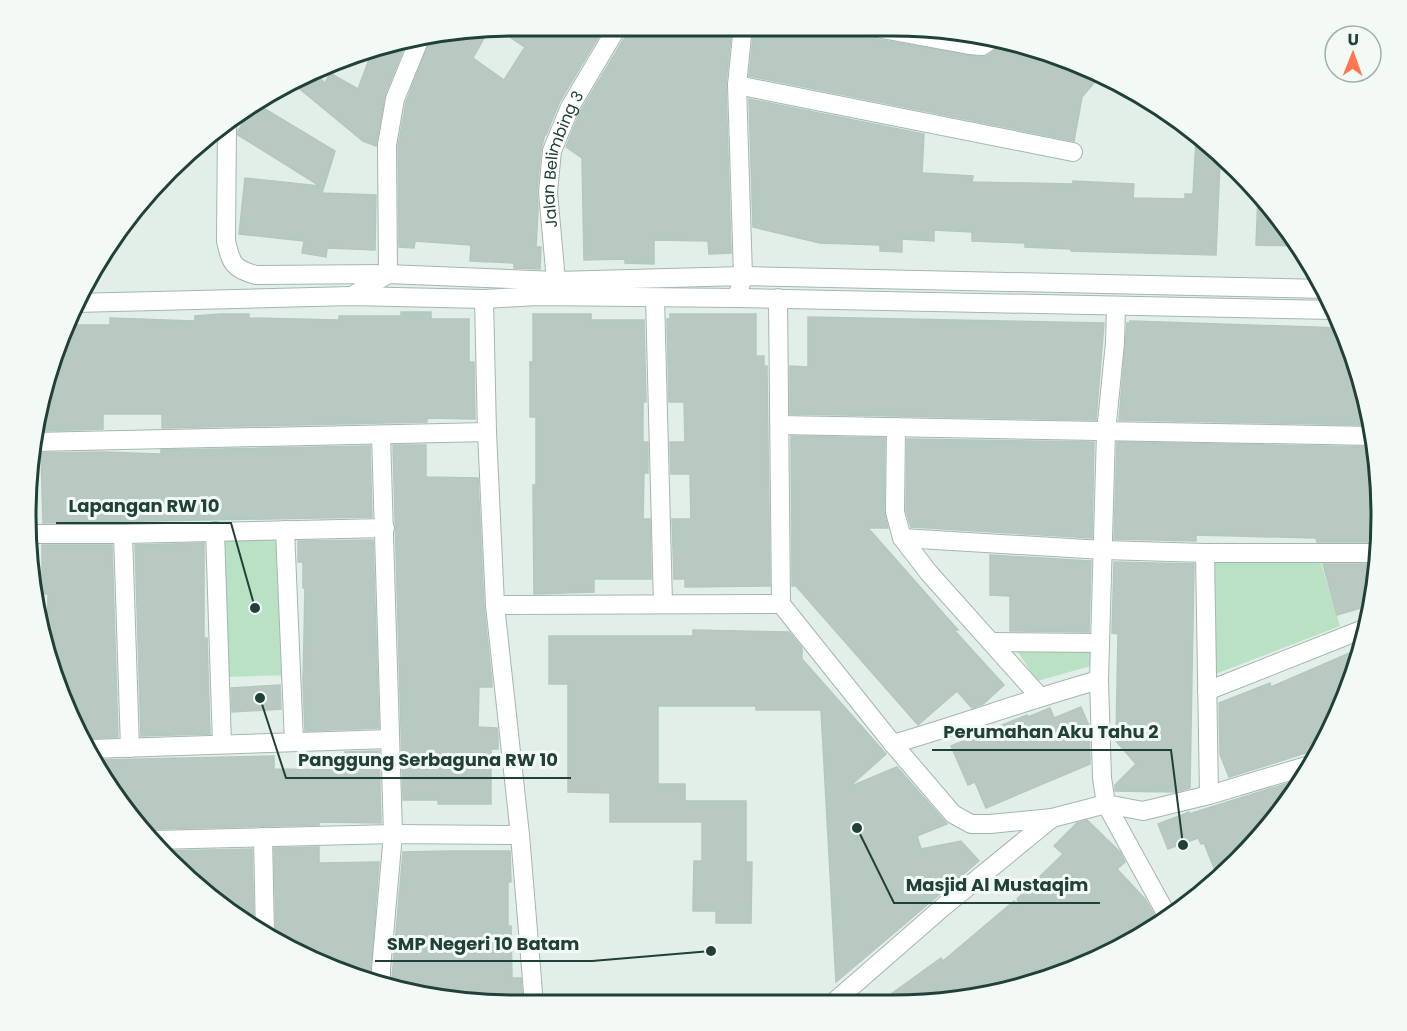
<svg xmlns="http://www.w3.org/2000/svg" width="1407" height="1031" font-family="Poppins,sans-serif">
	<rect width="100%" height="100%" fill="#e2eee8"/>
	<g fill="#b9e1c3">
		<path d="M286,539l4,136 -66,2 -3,-136z"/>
		<path d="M1209,559l111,1 20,66 -127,49z"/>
		<path d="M1090,649l1,17 -54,15 -19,-29z"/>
	</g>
	<g fill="#b7c9c1" stroke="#b4c8bf" stroke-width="1.5">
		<path d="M516,26h89l-45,75 -14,34 -1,-1 -4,16 -4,41 1,19 -2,37h5l-1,22 -26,-1v-5l-44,-2 1,-16 -56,-4 -1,7 -15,-1 -1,-101 8,-44 25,-65 58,-8 -16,29 31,22 21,-33 -29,-19z"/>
		<path d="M629,26h103l-6,59 5,168 -22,1 -1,-13 -54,-1v24l-29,-1v-4l-41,1 -2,-102 -16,-11 14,-35 48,-80z"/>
		<path d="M754,26h45l25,6v-6h31l3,8 6,3 117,20 7,-2 12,-8 5,-7 13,2 80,36 -16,19 -8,44 -325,-65z"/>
		<path d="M407,40l-22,55 -9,51 -13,-5 -68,-56 21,-10 9,8 5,-10 28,16 15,-40 15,-7z"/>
		<path d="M749,99l175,35 -2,39 51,3 -1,6 101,2v-3l61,3 -1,14 52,1v-5h8l3,-55 24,22 -4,94 -145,-4v-2l-46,-2v-4l-53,-2v-9l-38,-2v11l-32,-2v13l-22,-1v-6l-60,-2 -67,-16z"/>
		<path d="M255,103l80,48 -13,42 54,2 -1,55 -48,-2 -1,9 -24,-4 2,-12 -65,-7 6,-56 75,8 -82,-51v-4z"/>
		<path d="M1258,196l22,21 18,29 -42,-1z"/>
		<path d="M401,312h30v7h38v43h5l1,57 -48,-1v4l-265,6v-14h-59v15l-63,2v-14l28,-92h42v-7l85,3v-5l25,-2h29v4l90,2v-4h62z"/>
		<path d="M533,314h58v6h53l2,82h-3v40h5v31h-4l-1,46h7l1,60h-57v13l-60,2 -1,-109h3v-68h-6v-55h3z"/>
		<path d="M670,314h86v42h8v10h3l3,220 -85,1v-8h-11l-2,-60h19l-1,-45h-19l-1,-32h15l-1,-40h-15l-2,-83h3z"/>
		<path d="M808,317l296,6 -8,97 -306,-6v-48l18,1z"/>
		<path d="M1130,321l212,7 23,60 6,37 -252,-5 8,-97h3z"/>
		<path d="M791,436l94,2 -1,74 4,16h-20l90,102h-4l50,55 -21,19 -11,4 -15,-17 -39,34 -122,-139h-4z"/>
		<path d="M907,439l187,3 -2,96 -181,-11 -5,-16z"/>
		<path d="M1117,442l257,5 6,36 -1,56h-12l1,3h-51l-1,-4 -120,-3v6l-82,-2z"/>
		<path d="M393,445h33v32l52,1 6,128 8,76v5h-13l-1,40 19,1 1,8v13h-7v55h-53v-4h-35z"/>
		<path d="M370,446l2,71 -329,6 -2,-70 61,-1 59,2v-4z"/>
		<path d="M373,540l6,188 -74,3 -2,-47 2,-96h-2v-26h-5v-21z"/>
		<path d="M204,543v95h3l3,96 -69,2 -6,-191z"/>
		<path d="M42,545h70l6,192 -34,2 -21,-36 -16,-58 1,-51h-6z"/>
		<path d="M990,555l101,6 -2,71 -79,-1v-35l-20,-1z"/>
		<path d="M1114,562l80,2 -4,224 -15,4 -60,-1v-6l21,-21 -20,-23 2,-107 -6,-1z"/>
		<path d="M1323,564h53l1,15 -6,26 -34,10z"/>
		<path d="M693,630l96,2 13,16v11l84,95 -37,33 48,-20 50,57 -30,12 4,13 40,-8 18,20 -143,121 -15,-272h-65v-4h-98v78h27v17h61v61h6l-1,61h-35v-12h-23l1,-50h8v-39h-92v-29l-42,-1v-108h-19v-48h144z"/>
		<path d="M1361,648l-5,25 -34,75 -93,29 -9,-23 -1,-51 51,-20 1,4z"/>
		<path d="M280,685l1,24 -49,3 -1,-24z"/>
		<path d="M1081,707l8,19 1,38 -104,44 -11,-26 -7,3 -17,-39 76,-31 1,2 22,-9 4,10z"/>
		<path d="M379,751l2,72 -62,-1v3l-166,4 -8,3 -18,-18 -31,-54 178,-4v13l70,1 1,-18z"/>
		<path d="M1295,781l2,6 -37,51 -42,40 -14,-35 -3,1 -3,-6 -30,11 -10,-25 31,-12v2z"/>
		<path d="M1087,820l33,32 5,10 -8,7 28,30 13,22 -5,4 -74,43 -123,33 -76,1 61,-44 2,3 71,-60 7,8 -4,-10 46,-45 -9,-8 23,-23z"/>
		<path d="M319,847v16l60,-1 -9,120 -72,-27 -23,-15 1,-6 -2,-86z"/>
		<path d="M252,849l2,78 -37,-23 -53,-53z"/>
		<path d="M449,851h61l1,31h-3v44h3l1,52h9l2,26h-40l-92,-15 12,-137z"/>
	</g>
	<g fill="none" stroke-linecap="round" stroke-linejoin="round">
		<g stroke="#a4b7af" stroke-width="20">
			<g id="minor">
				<path d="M866,26l103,19 13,1 12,-8"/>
				<path d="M737,85l336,67"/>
				<path d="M227,122l-1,119c5,22 7,28 30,34l132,-1 168,7 187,-5 582,13"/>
				<path id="s1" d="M548,288l8,-7 -8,-89 4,-41 18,-44 48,-81"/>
				<path d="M352,296l36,-22 -1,-129 8,-46 25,-61"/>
				<path d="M655,298l8,306"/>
				<path d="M737,298l6,-22 -6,-191 6,-59"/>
				<path d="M778,298l3,306 112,140 60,70 18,10h19l62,-6 54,-14 37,7 66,-16 104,-31"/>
				<path d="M484,299l3,133 8,173 25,230 14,169"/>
				<path d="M1116,306l-1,37 -9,89 -7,248 3,98 4,26 62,113"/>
				<path d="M780,425l593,11"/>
				<path d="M896,427l-1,85 7,26 27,35 111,124"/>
				<path d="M381,435l12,399 -12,135v17"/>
				<path d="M33,442l454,-10"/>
				<path d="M285,530l9,212"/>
				<path d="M215,531l7,213"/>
				<path d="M30,534h93l262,-6"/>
				<path d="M123,534l7,214"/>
				<path d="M902,538l201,12 102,3h173"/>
				<path d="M1205,553l4,242"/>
				<path d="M495,605l286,-1"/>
				<path d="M992,642l108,1"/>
				<path d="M1207,691l159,-63"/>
				<path d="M893,744c69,-20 137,-45 206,-64"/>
				<path d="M89,749l301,-10"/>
				<path d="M263,837l2,97"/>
				<path d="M153,840l240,-6 127,1"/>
				<path d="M834,1002l109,-95 109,-89"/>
			</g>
		</g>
		<g stroke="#a4b7af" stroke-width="20">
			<path id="tertiary" d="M75,303l277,-7 132,3 53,-3 200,2 598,12"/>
		</g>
		<use href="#minor" stroke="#fff" stroke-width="18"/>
		<use href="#tertiary" stroke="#fff" stroke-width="18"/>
	</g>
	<g text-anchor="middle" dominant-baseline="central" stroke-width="6" stroke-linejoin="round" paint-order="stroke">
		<g font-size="16" fill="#204137" stroke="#f3faf6">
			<text stroke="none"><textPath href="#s1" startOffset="135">Jalan Belimbing 3</textPath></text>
		</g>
	</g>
	<path d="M0 0H1407V1031H0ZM515 36H892A479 479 0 0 1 1371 515V516A479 479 0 0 1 892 995H515A479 479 0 0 1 36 516V515A479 479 0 0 1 515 36Z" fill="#f3faf6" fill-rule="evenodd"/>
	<path fill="none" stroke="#204137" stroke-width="3" d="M515 36H892A479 479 0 0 1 1371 515V516A479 479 0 0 1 892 995H515A479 479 0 0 1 36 516V515A479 479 0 0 1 515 36Z"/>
	<path fill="none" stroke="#204137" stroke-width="2" d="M255 608L231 523H56M1183 845L1171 750H932M260 698L286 778H571M857 828L894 903H1100M711 951L592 961H375"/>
	<g fill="#204137" stroke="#f3faf6" stroke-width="2">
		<circle cx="255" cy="608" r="6"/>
		<circle cx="1183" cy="845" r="6"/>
		<circle cx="260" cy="698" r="6"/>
		<circle cx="857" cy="828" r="6"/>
		<circle cx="711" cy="951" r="6"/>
	</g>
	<g font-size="18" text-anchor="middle" font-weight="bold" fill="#204137" stroke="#f3faf6" stroke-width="6" stroke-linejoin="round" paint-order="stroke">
		<text x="144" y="512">Lapangan RW 10</text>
		<text x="1051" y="738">Perumahan Aku Tahu 2</text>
		<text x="428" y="766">Panggung Serbaguna RW 10</text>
		<text x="997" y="891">Masjid Al Mustaqim</text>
		<text x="483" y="950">SMP Negeri 10 Batam</text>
	</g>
	<g transform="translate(1353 54) rotate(1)"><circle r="28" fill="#f3faf6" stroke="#9fb0aa" stroke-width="1.5"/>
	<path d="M0-4.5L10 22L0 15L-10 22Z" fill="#ff774e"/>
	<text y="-9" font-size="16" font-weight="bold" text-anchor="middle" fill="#204137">U</text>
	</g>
</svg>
